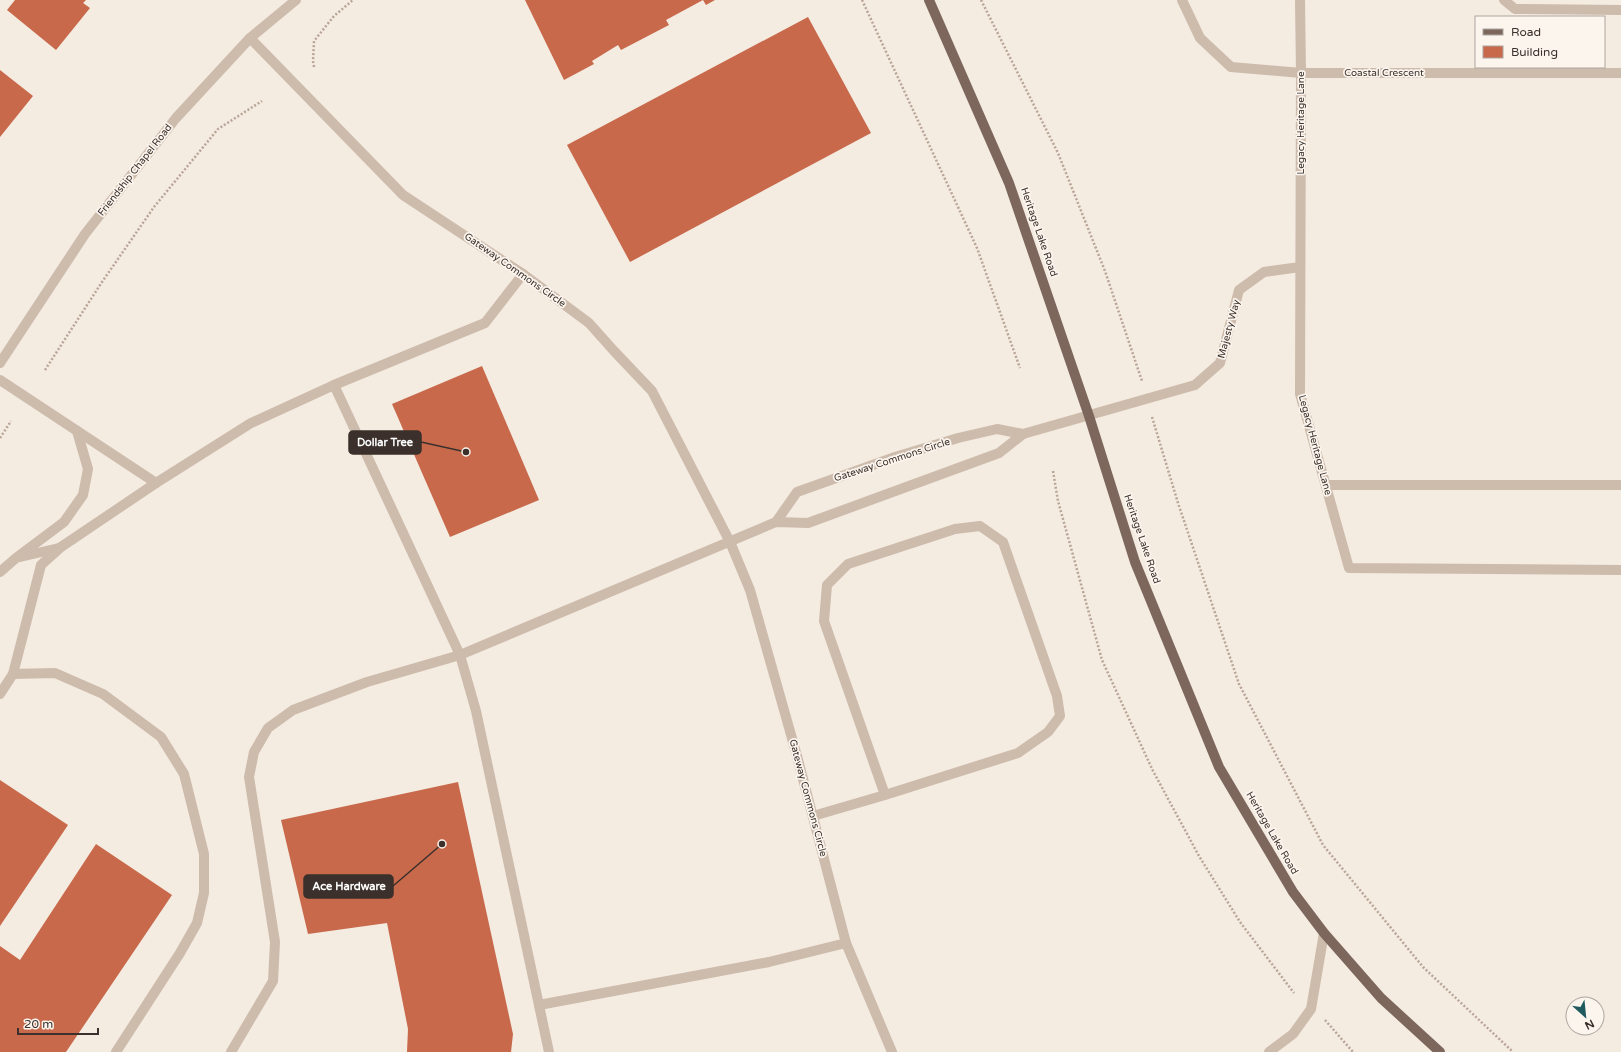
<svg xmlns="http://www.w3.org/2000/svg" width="1621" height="1052" font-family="'Varela Round',sans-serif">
	<rect width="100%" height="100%" fill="#f4ebe1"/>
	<g fill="#c8694b">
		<path d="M15,0h71l-3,3 7,5 -34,42 -49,-40z"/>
		<path d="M525,0h190l-9,5 -3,-5 -37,20 3,5 -48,25 -3,-5 -26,16 2,3 -30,16z"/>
		<path d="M808,17l63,116 -241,129 -63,-117z"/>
		<path d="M0,70l33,26 -33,41z"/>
		<path d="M482,366l57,134 -89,37 -58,-133z"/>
		<path d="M0,780l68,45 -68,101z"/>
		<path d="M458,782l55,252 -2,18h-104l1,-23 -21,-106 -79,11 -27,-114z"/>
		<path d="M96,844l76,51 -106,157h-66v-106l20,14z"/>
	</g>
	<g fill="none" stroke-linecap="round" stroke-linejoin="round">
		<g stroke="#b9a596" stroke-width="2.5" stroke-dasharray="2 2" stroke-linecap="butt">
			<path d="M862,0l115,248 43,120"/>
			<path d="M981,0l77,153 47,118 37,110"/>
			<path d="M314,67l-1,-6 1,-20 20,-25 19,-16"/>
			<path d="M45,370l57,-88 52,-75 64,-78 44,-28"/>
			<path d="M1152,417l26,86 61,181 84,161 100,122 90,85"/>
			<path d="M0,438l11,-17"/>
			<path d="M1053,471l5,30 44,159 51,111 46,85 41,66 54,71"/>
			<path d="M1325,1020l28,32"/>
		</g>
		<g stroke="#cdbbac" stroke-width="10">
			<path d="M1182,0l18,38 31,29 70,6h320"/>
			<path d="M1300,0l1,73 -1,321 49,174 272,2"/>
			<path d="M1504,0l11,9 106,1"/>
			<path d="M250,38l153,157 120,79 66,49 25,28 38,40 78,151 20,48 47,166 49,187 46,109"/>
			<path d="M0,363l85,-129 91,-116 74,-80 46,-38"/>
			<path d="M0,380l156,103"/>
			<path d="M334,385l126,270 16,56 73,341"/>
			<path d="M1326,485h295"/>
			<path d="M776,522l21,-30 98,-35 63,-19 39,-9 26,5"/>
			<path d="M20,557l39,-9"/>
			<path d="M0,572l16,-14 48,-36 19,-27 5,-26 -11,-38"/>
			<path d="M13,674l42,-1 48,21 58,43 23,37 20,80v39l-7,30 -17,30 -64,99"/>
			<path d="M0,694l13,-20 28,-109 20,-18 95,-64 95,-60 83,-38 151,-62 38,-49"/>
			<path d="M813,816l72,-21 133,-42 30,-21 12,-16 -3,-20 -54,-154 -23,-16 -25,3 -107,35 -21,21 -3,36 61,174"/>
			<path d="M539,1005l230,-43 77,-19"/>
			<path d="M231,1052l42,-71 2,-39 -26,-165 5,-25 14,-24 25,-18 74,-28 93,-27 316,-133 32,1 191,-70 24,-19 172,-49 25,-22 19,-73 25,-18 36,-5"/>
			<path d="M1269,1052l24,-18 18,-25 13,-76"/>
		</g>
		<path stroke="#7d675c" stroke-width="10" d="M929,0l80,183 80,233 46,146 84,205 74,125 31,41 57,65 59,54"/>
	</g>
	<g text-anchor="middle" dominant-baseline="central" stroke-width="3.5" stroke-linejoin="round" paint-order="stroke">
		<g font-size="10" fill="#3b302b" stroke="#fbf5ee">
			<text x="1384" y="73">Coastal Crescent</text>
			<text transform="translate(1301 123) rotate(-90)">Legacy Heritage Lane</text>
			<text transform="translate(135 170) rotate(-52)">Friendship Chapel Road</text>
			<text transform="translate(1039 232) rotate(71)">Heritage Lake Road</text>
			<text transform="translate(515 270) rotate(35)">Gateway Commons Circle</text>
			<text transform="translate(1229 329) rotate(-75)">Majesty Way</text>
			<text transform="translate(1315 445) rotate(75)">Legacy Heritage Lane</text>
			<text transform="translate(892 460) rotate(-18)">Gateway Commons Circle</text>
			<text transform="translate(1142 539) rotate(71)">Heritage Lake Road</text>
			<text transform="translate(808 798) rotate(75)">Gateway Commons Circle</text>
			<text transform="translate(1272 833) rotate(60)">Heritage Lake Road</text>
		</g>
	</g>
	<path fill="none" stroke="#3b302b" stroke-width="1.5" d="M466 452L421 442M442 844L393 886"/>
	<g fill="#3b302b" stroke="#fbf5ee" stroke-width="1.5">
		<circle cx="466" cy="452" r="4"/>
		<circle cx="442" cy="844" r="4"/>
	</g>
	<g fill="#3b302b" stroke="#3b302b" stroke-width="1.5">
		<rect x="349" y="431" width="72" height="23" rx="4"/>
		<rect x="304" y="875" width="89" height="23" rx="4"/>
	</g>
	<g font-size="11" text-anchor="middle" font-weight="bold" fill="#fff">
		<text x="385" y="446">Dollar Tree</text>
		<text x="349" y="890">Ace Hardware</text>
	</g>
	<rect x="1475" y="16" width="130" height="52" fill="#fbf5ee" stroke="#aea6a0"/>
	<rect x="1483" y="29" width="20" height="6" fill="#7d675c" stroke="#aea6a0"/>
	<text x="1511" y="36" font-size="12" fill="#3b302b">Road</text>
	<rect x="1483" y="46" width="20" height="12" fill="#c8694b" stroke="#aea6a0"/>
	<text x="1511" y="56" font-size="12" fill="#3b302b">Building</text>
	<g transform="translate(1585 1016) rotate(153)"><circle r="19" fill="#fbf5ee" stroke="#aea6a0"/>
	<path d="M0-3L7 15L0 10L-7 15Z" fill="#1f5a5e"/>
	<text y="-6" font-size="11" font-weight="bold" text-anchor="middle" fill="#3b302b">N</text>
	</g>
	<path d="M18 1028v6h80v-6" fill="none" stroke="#3b302b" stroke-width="2"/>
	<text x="24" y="1028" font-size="12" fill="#3b302b" stroke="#fbf5ee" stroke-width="3" paint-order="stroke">20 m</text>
</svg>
